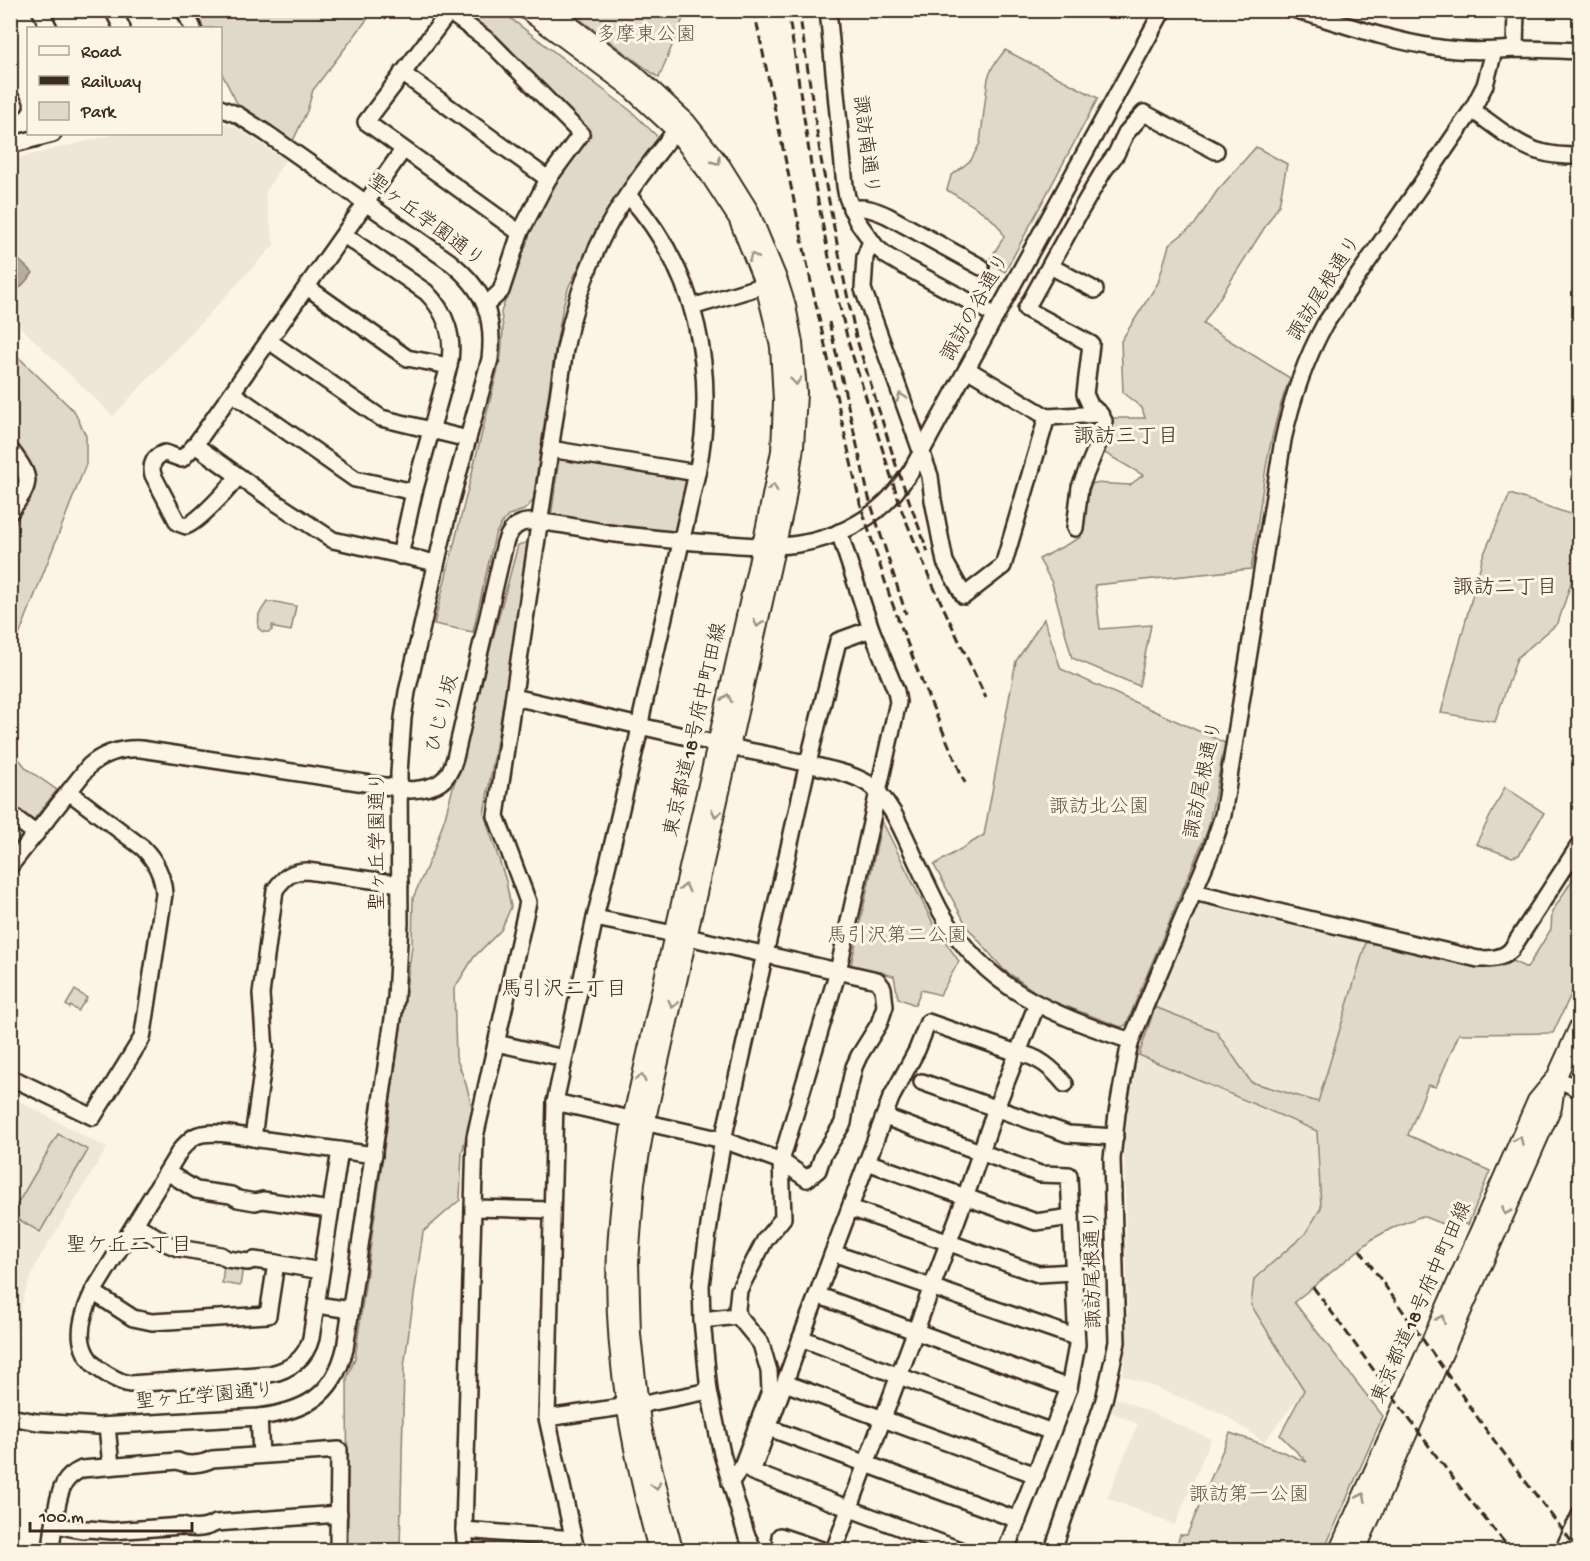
<svg xmlns="http://www.w3.org/2000/svg" width="1590" height="1561" font-family="'Gochi Hand','Klee One',sans-serif">
	<rect width="100%" height="100%" fill="#fcf5e5"/>
	<filter id="ink" filterUnits="userSpaceOnUse"><feTurbulence type="fractalNoise" baseFrequency=".0167" numOctaves="2"/><feDisplacementMap in="SourceGraphic" scale="12" xChannelSelector="R" yChannelSelector="G"/><feConvolveMatrix kernelMatrix="1 2 1 2 8 2 1 2 1" color-interpolation-filters="sRGB"/></filter>
	<g filter="url(#ink)">
		<g fill="#eee6d6">
			<path d="M221,122l17,6 47,32 -20,33 9,52 -161,171 -102,-98 -1,-158 106,-26h104z"/>
			<path d="M1202,899l165,40 -49,163 -67,-20 -35,-51 -61,-24z"/>
			<path d="M1139,1055l178,76 4,77 -16,26 -51,45 -3,27 53,84 -40,52 -41,-28 -100,-39 5,-49 -4,-186 5,-38z"/>
			<path d="M11,1097l96,51 -70,114 -13,33 -9,39 -4,44z"/>
			<path d="M1117,1398l94,41 -36,86 -68,-27 31,-74 -27,-12z"/>
		</g>
		<g fill="#e0d8c8" stroke="#8e8173" stroke-width="1.5">
			<path d="M460,10l41,1 130,100 28,27 -54,79 -36,69 -6,20 -10,57 -20,138 -9,9 -15,5 -7,8 -7,12 -22,97 -39,-8 67,-267 2,-29 -2,-16 27,-75 24,-51 39,-52 -70,-72 -26,-23 -35,-27z"/>
			<path d="M189,11h183v2l-59,77 -6,21 -14,30 -55,-36 -17,-33 -1,-44h-22z"/>
			<path d="M569,11h117l-27,67z"/>
			<path d="M1005,50l93,48 -93,174 -17,-10 16,-25c-5,-20 -40,-36 -57,-47l4,-14 20,-16 9,-17 8,-65 5,-12z"/>
			<path d="M1256,147l31,17 -8,41 -76,119 87,54c-24,60 -29,127 -39,191l-156,16 5,44 51,-4 -12,61 -67,-28 -20,-75 -13,-24 42,-22 5,-40 7,-14 37,2 13,-10 -40,-23 8,-18 1,-16h33l-3,-10 -19,-15 -2,-52 37,-58 11,-38 26,-21 22,-33z"/>
			<path d="M11,350l63,61 12,25v28l-75,192v-122l22,-51 -22,-38z"/>
			<path d="M559,459l129,22 -9,56 -128,-19z"/>
			<path d="M1510,494l69,23v41l-21,65 -41,35 -22,64 -54,-9 42,-157z"/>
			<path d="M532,541l-48,273 22,67 5,26 -10,23 -27,27 -20,32 2,68 10,27 7,27 -11,41 -2,48 -37,32 -19,135 -4,183h-52l-1,-172 8,-20 57,-412 1,-48 21,-48 11,-33 73,-272z"/>
			<path d="M267,602h9l20,4 -5,25 -16,-3 -2,-3 -1,1v4l-3,2h-6l-5,-4 1,-14z"/>
			<path d="M1044,619l17,50 164,74 -17,86 -82,196 -5,2 -77,-29 -41,-29 -35,-41 -34,-63 50,-30 32,-174z"/>
			<path d="M10,748l17,21 30,21 -46,59z"/>
			<path d="M1505,787l39,26 -25,42 -7,2 -36,-13z"/>
			<path d="M882,821l54,108 23,32 -19,34 -19,-5 -6,15 -17,-7 -4,-22 -43,-11z"/>
			<path d="M1579,869v108l-26,56 -94,1 -23,53 -8,-2 -20,50 82,36 -22,54 -14,-6 -4,8 -28,-11 -26,10 -22,12 -80,64 89,114 -59,134h-142l-6,-2 4,-13h7l43,-102 41,14 36,15 -27,-27 24,-45 -53,-85 3,-26 51,-45 16,-26 -4,-77 -178,-76 16,-48 61,24 35,51 67,20 49,-163 141,20 19,9 24,-39 1,-17z"/>
			<path d="M75,990l12,8 -9,13 -7,-5 -1,2 -4,-3z"/>
			<path d="M58,1134l30,16 -48,82 -29,-17z"/>
			<path d="M224,1265l19,2 -3,19 -18,-3z"/>
			<path d="M474,1540l92,7 1,3h-93z"/>
		</g>
		<path fill="#b7ad9e" stroke="#85796b" stroke-width="1.5" d="M10,252l23,21 -14,16 -8,-8 3,-6 -3,-3z"/>
		<g fill="none" stroke-linecap="round" stroke-linejoin="round">
			<g stroke="#3b2a1e" stroke-width="20">
				<g id="minor">
					<path d="M40,10l9,18"/>
					<path d="M113,10l9,18"/>
					<path d="M184,10l9,18"/>
					<path d="M828,10l17,176 2,11 10,24 19,26 11,9 15,9 94,51"/>
					<path d="M1296,10c44,13 91,30 137,37 29,5 54,4 82,2 22,0 43,1 65,2"/>
					<path d="M1515,49l1,-39"/>
					<path d="M402,73l146,106"/>
					<path d="M10,97l5,8 -5,1"/>
					<path d="M1472,110c21,14 45,36 69,42 13,4 26,4 39,4"/>
					<path d="M10,145l43,-11"/>
					<path d="M403,150l-208,295 77,55 61,40 103,23"/>
					<path d="M851,209c14,-3 24,1 37,7l93,51"/>
					<path d="M344,235l82,57c20,20 29,46 23,74l-35,126 -14,64"/>
					<path d="M871,241l-6,16 -2,32 67,187 3,24 12,62 19,34 39,-30 44,-149"/>
					<path d="M1050,266l45,24"/>
					<path d="M307,287l100,71 42,8"/>
					<path d="M486,305l15,-14 19,-58 28,-54 33,-45 -91,-92 -41,-30 -83,110 154,111"/>
					<path d="M692,307l73,-22"/>
					<path d="M269,341l112,77 87,21"/>
					<path d="M967,369l80,48 53,-3"/>
					<path d="M232,393l123,86 59,13"/>
					<path d="M195,445l-13,14 -17,-6c-11,3 -15,12 -12,22l25,48 8,3c12,-4 44,-38 52,-50"/>
					<path d="M10,449c22,30 23,32 0,63"/>
					<path d="M550,449l147,24"/>
					<path d="M1075,528l5,-41 23,-55 1,-11 -4,-7 -10,-9 -5,-11 6,-50 -65,-35 53,-96 25,-43 12,-16 10,-21 18,-20 72,38"/>
					<path d="M514,697c77,17 153,36 230,53 27,5 54,11 80,18 14,3 30,7 43,15 25,16 39,57 52,84 7,14 14,30 22,45 44,77 110,102 190,129"/>
					<path d="M10,814l26,20"/>
					<path d="M10,866l79,-100c15,-13 33,-18 52,-17l270,41c25,-2 37,-7 44,-32l50,-215c3,-9 8,-17 17,-20 17,-5 67,7 86,10 40,5 79,9 119,11 25,2 52,4 77,-1 29,-5 60,-20 81,-40 10,-9 18,-21 26,-32l252,-461"/>
					<path d="M1194,892l284,67c13,0 24,0 33,-9l69,-106"/>
					<path d="M595,918l79,16"/>
					<path d="M496,1043l68,15"/>
					<path d="M10,1077l83,40 49,-79 2,-11 20,-133c-1,-18 -8,-33 -21,-46l-74,-56"/>
					<path d="M1556,1078l24,12"/>
					<path d="M922,1082l146,52 47,3"/>
					<path d="M555,1102l168,38 58,21 26,18 11,-9 5,-15 20,-32 4,-26 7,-30 5,-11 20,-32 6,-18 -2,-18 -6,-8 -189,-43"/>
					<path d="M885,1117l155,57 29,1 8,170 -8,43 -63,162"/>
					<path d="M253,1138l12,-88 -4,-56 14,-104c9,-13 17,-19 32,-19l93,13"/>
					<path d="M340,1150l-29,188c-5,20 -21,32 -41,36l-140,10c-8,-1 -15,-5 -22,-9 -35,-20 -31,-50 -15,-83l88,-143c7,-7 12,-14 22,-15 16,-3 40,2 56,5 38,5 77,11 115,16"/>
					<path d="M867,1162l169,60 35,-5"/>
					<path d="M167,1172l29,18 35,5 7,4 17,3 8,-2 67,10"/>
					<path d="M473,1208l79,2"/>
					<path d="M850,1208l188,66 36,-2"/>
					<path d="M135,1224l33,20 10,4 43,7 6,4 21,3 6,-2 22,3 45,8"/>
					<path d="M833,1253l242,84"/>
					<path d="M93,1292l40,26 19,4 116,-7 8,-52"/>
					<path d="M817,1295l252,93"/>
					<path d="M317,1305l34,5"/>
					<path d="M702,1320l36,-4"/>
					<path d="M801,1338l98,38 153,56"/>
					<path d="M785,1383l251,92"/>
					<path d="M10,1417l27,5 61,4 161,-9c45,-6 74,-20 86,-68l51,-351 4,-75 -1,-150 4,-55 4,-26 44,-192 39,-141c5,-43 -6,-70 -40,-97l-184,-129 -28,-18 -18,-7"/>
					<path d="M259,1417l2,38"/>
					<path d="M547,1418l102,-15 60,-12"/>
					<path d="M107,1426l4,40"/>
					<path d="M769,1428l249,92"/>
					<path d="M730,1483l12,-17 28,-75 -1,-20 -8,-27 -23,-28 -1,-7 2,-19 26,-50 18,-22 -2,-57 57,-190 60,-269 -2,-11 -25,-62 -32,-97"/>
					<path d="M55,1525l27,5 6,-1 24,2 70,-5c11,4 23,3 34,-3l123,-9"/>
					<path d="M464,1530l109,9"/>
					<path d="M780,1536l42,14"/>
					<path d="M51,1550c2,-17 5,-52 13,-66 4,-7 11,-12 18,-15l96,-8c9,5 25,3 34,-2l127,-9 -1,100"/>
					<path d="M466,1550l-2,-20 11,-393 53,-235 -32,-86 69,-467c8,-40 21,-80 40,-117 19,-36 46,-70 71,-102"/>
					<path d="M576,1550l-29,-132 8,-316 40,-184 43,-181 4,-24 55,-240c21,-99 1,-201 -69,-278"/>
					<path d="M754,1550l-8,-16 -24,-80 -13,-63 -7,-71 -1,-35 11,-82 11,-63 85,-377 30,-122 33,-12"/>
					<path d="M834,1550l131,-352 31,-90 41,-104"/>
					<path d="M960,1550l-208,-78 49,-134 90,-240 26,-48 11,-28 89,31c21,3 35,15 48,31"/>
					<path d="M1053,1550l51,-150 13,-58 -5,-183 5,-46 11,-61 3,-11 15,-37 65,-153 12,-36 60,-375c9,-42 21,-78 42,-116l147,-214 13,-25 9,-34"/>
					<path d="M1563,1550l17,-35"/>
					<path d="M1577,1550l3,-4"/>
				</g>
			</g>
			<g stroke="#3b2a1e" stroke-width="22">
				<g id="major">
					<path d="M527,10l99,74 50,46 34,45 28,43 27,67 15,61 3,55 -2,50 -19,95 -130,574c-7,44 -13,87 -15,132 -5,101 15,201 41,298"/>
					<path d="M549,10l85,64 52,48 35,44 28,45 29,70 8,25 7,37 4,50 -3,54 -9,57 -140,619 -10,59 -6,80 2,73 10,89 32,126"/>
					<path d="M1339,1550l198,-449 19,-23"/>
					<path d="M1356,1550l196,-443 4,-29 24,-53"/>
				</g>
			</g>
			<use href="#minor" stroke="#fcf5e5" stroke-width="15"/>
			<use href="#major" stroke="#fcf5e5" stroke-width="18"/>
			<g stroke="#3b2a1e" stroke-width="3" stroke-dasharray="9 4.5" stroke-linecap="butt">
				<path d="M754,10l57,272 49,221 31,97 31,82 43,101"/>
				<path d="M788,10l23,155 22,113 15,63 54,170 28,68 56,119"/>
				<path d="M799,10l22,149 22,116 13,62 40,128 32,87"/>
				<path d="M829,322l40,176 37,116"/>
				<path d="M1360,1250l127,181 91,119"/>
				<path d="M1313,1287c66,88 127,180 198,263"/>
			</g>
		</g>
		<defs><path id="oneway-chevron" d="M-2-3.5L2.5 0L-2 3.5" fill="none" stroke-width="1.6" stroke-linecap="round" stroke-linejoin="round" transform="scale(1.5)"/></defs>
		<g stroke="#9c9082">
			<use href="#oneway-chevron" transform="translate(717 161) rotate(53)"/>
			<use href="#oneway-chevron" transform="translate(753 257) rotate(-112)"/>
			<use href="#oneway-chevron" transform="translate(796 381) rotate(85)"/>
			<use href="#oneway-chevron" transform="translate(901 397) rotate(-110)"/>
			<use href="#oneway-chevron" transform="translate(773 488) rotate(-78)"/>
			<use href="#oneway-chevron" transform="translate(758 623) rotate(103)"/>
			<use href="#oneway-chevron" transform="translate(727 698) rotate(-78)"/>
			<use href="#oneway-chevron" transform="translate(716 813) rotate(103)"/>
			<use href="#oneway-chevron" transform="translate(685 888) rotate(-77)"/>
			<use href="#oneway-chevron" transform="translate(673 1004) rotate(103)"/>
			<use href="#oneway-chevron" transform="translate(641 1078) rotate(-77)"/>
			<use href="#oneway-chevron" transform="translate(1519 1140) rotate(-66)"/>
			<use href="#oneway-chevron" transform="translate(1506 1211) rotate(114)"/>
			<use href="#oneway-chevron" transform="translate(1441 1319) rotate(-66)"/>
			<use href="#oneway-chevron" transform="translate(656 1486) rotate(76)"/>
			<use href="#oneway-chevron" transform="translate(1362 1497) rotate(-66)"/>
		</g>
	</g>
	<g text-anchor="middle" dominant-baseline="central" stroke-width="6" stroke-linejoin="round" paint-order="stroke">
		<g font-size="20" fill="#645648" stroke="#fcf5e5">
			<text x="646" y="36">多摩東公園</text>
			<text x="1099" y="808">諏訪北公園</text>
			<text x="897" y="937">馬引沢第二公園</text>
			<text x="1249" y="1496">諏訪第一公園</text>
		</g>
		<g font-size="20" fill="#3b2a1e" stroke="#fcf5e5">
			<text transform="translate(864 145) rotate(83)">諏訪南通り</text>
			<text transform="translate(425 222) rotate(37)">聖ヶ丘学園通り</text>
			<text transform="translate(1326 289) rotate(-58)">諏訪尾根通り</text>
			<text transform="translate(977 308) rotate(-61)">諏訪の谷通り</text>
			<text transform="translate(444 714) rotate(-76)">ひじり坂</text>
			<text transform="translate(697 730) rotate(-77)">東京都道18号府中町田線</text>
			<text transform="translate(1205 780) rotate(-78)">諏訪尾根通り</text>
			<text transform="translate(379 841) rotate(-90)">聖ヶ丘学園通り</text>
			<text transform="translate(1095 1269) rotate(-91)">諏訪尾根通り</text>
			<text transform="translate(1423 1303) rotate(-66)">東京都道18号府中町田線</text>
			<text transform="translate(205 1398) rotate(-5)">聖ヶ丘学園通り</text>
		</g>
		<g font-size="21" fill="#3b2a1e" stroke="#fcf5e5">
			<text x="1126" y="438">諏訪三丁目</text>
			<text x="1505" y="589">諏訪二丁目</text>
			<text x="564" y="991">馬引沢二丁目</text>
			<text x="129" y="1247">聖ケ丘二丁目</text>
		</g>
	</g>
	<rect width="1590" height="1561" fill="none" stroke="#fcf5e5" stroke-width="36"/>
	<rect x="18" y="18" width="1554" height="1525" fill="none" stroke="#3b2a1e" stroke-width="2" filter="url(#ink)"/>
	<rect x="27" y="27" width="195" height="108" fill="#fcf5e5" stroke="#afa495" stroke-width="1.5"/>
	<rect x="39" y="46" width="30" height="9" fill="#fcf5e5" stroke="#afa495" stroke-width="1.5"/>
	<text x="81" y="57" font-size="18" fill="#3b2a1e">Road</text>
	<rect x="39" y="76" width="30" height="9" fill="#3b2a1e" stroke="#afa495" stroke-width="1.5"/>
	<text x="81" y="87" font-size="18" fill="#3b2a1e">Railway</text>
	<rect x="39" y="102" width="30" height="18" fill="#e0d8c8" stroke="#afa495" stroke-width="1.5"/>
	<text x="81" y="117" font-size="18" fill="#3b2a1e">Park</text>
	<path d="M30 1522v9h162v-9" fill="none" stroke="#3b2a1e" stroke-width="3"/>
	<text x="39" y="1522" font-size="18" fill="#3b2a1e" stroke="#fcf5e5" stroke-width="4.5" paint-order="stroke">100 m</text>
</svg>
